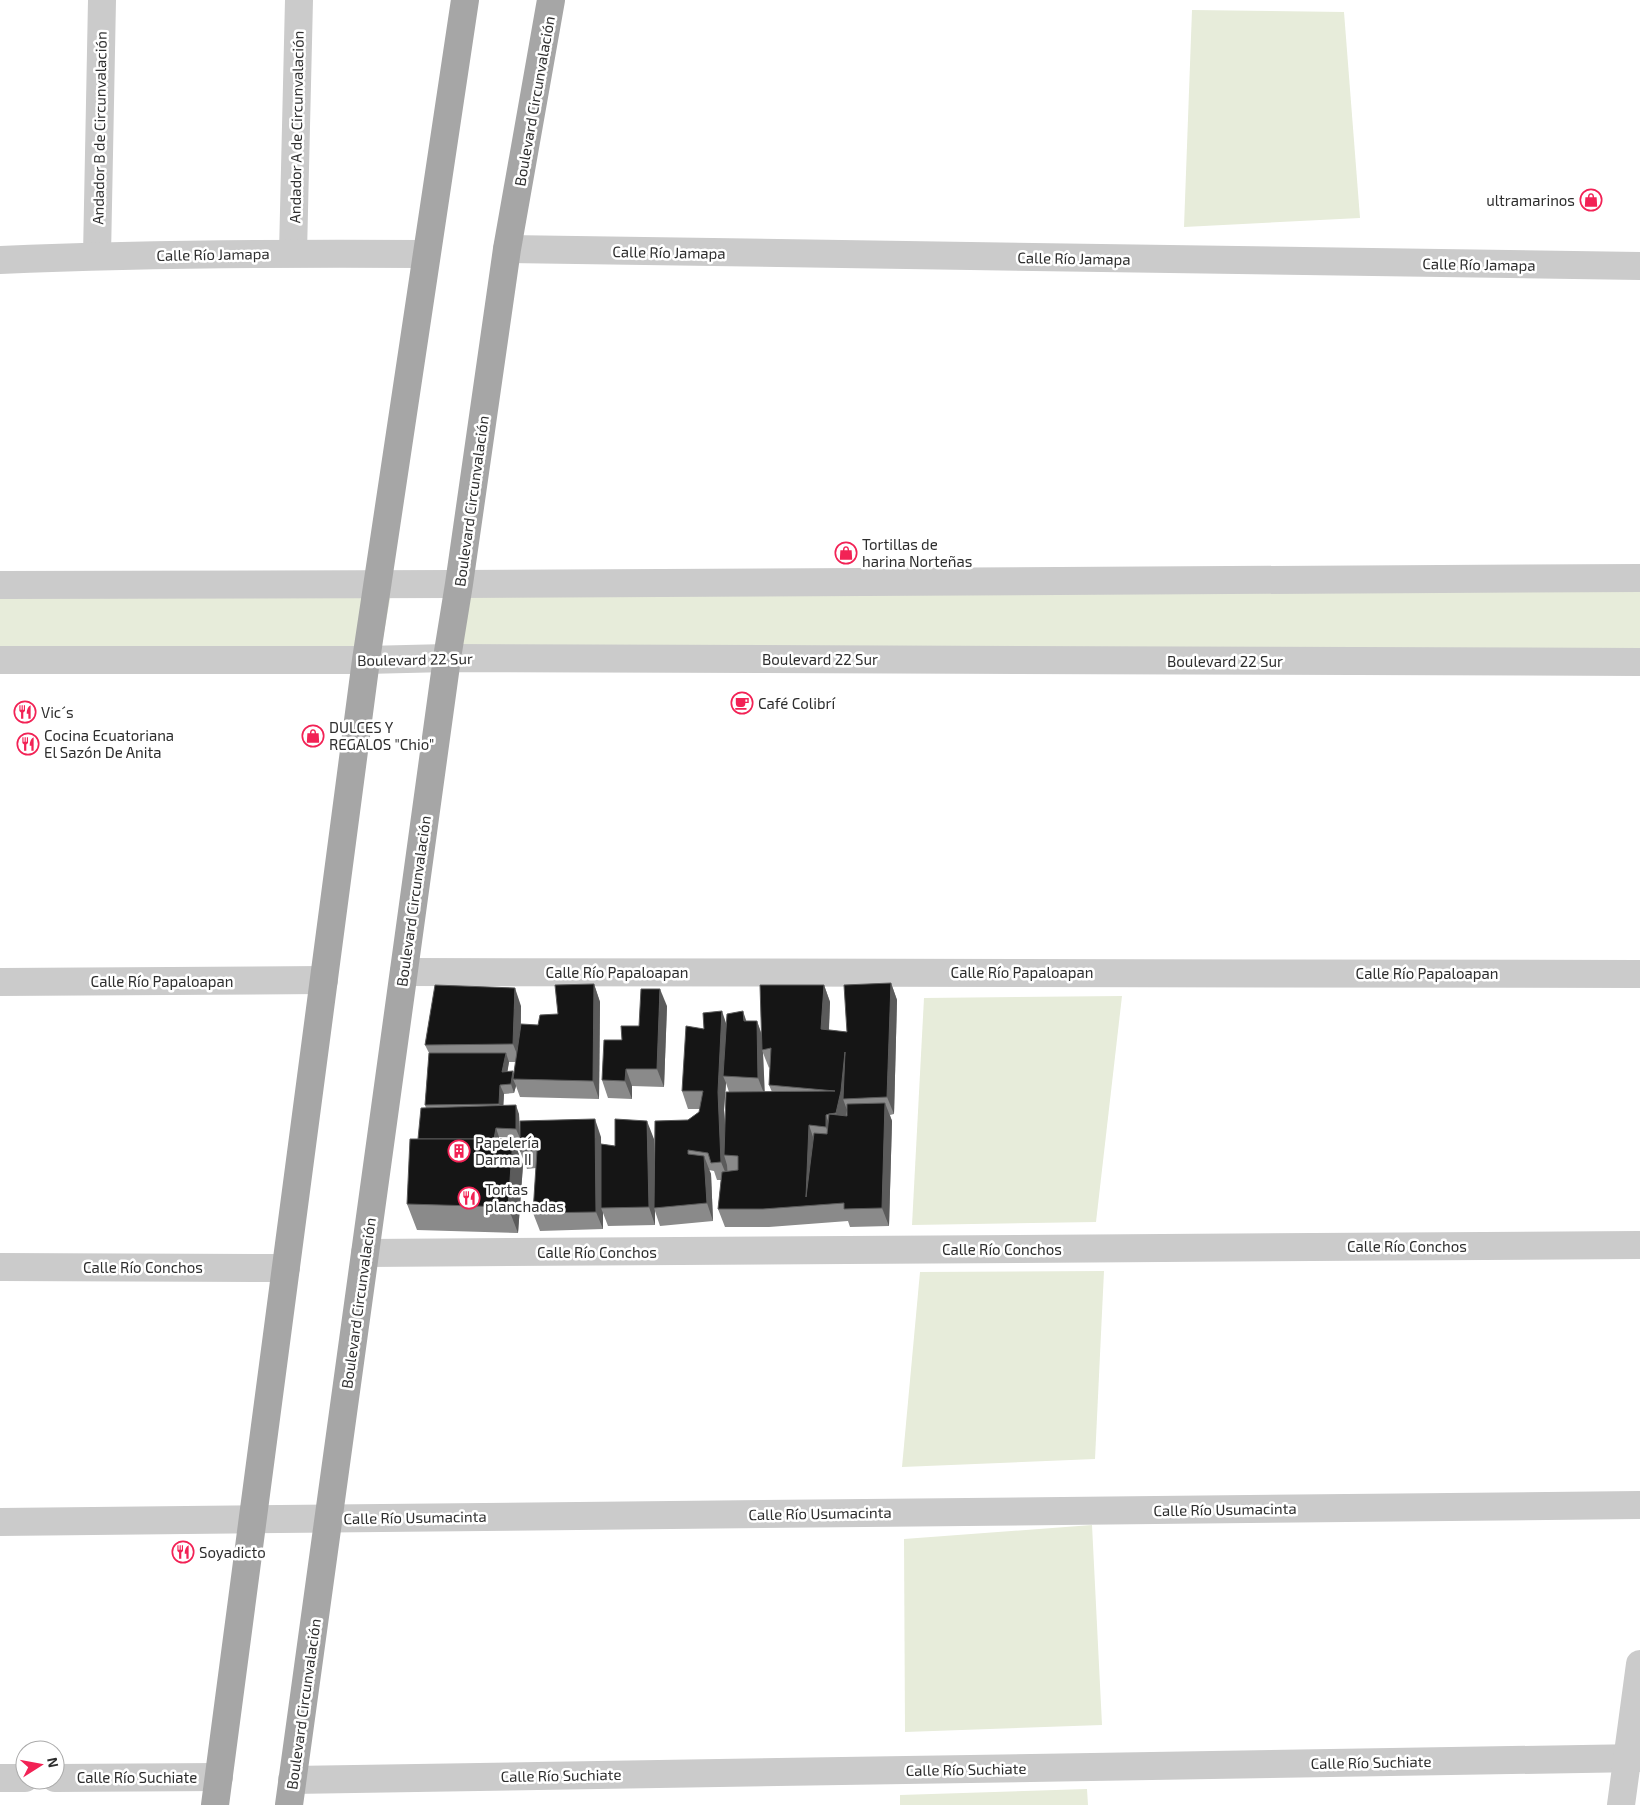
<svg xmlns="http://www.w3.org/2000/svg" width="1640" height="1805" font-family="'Exo 2',sans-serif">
	<rect width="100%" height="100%" fill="#fff"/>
	<g fill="#e7ecda">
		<path d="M1192,10l152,2 16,206 -176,9z"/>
		<path d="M1640,579v83l-1197,-2 12,-72z"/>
		<path d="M0,588h392l-13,72 -379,-1z"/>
		<path d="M1122,996l-26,226 -184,3 12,-227z"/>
		<path d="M1104,1271l-9,188 -193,8 18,-195z"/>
		<path d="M1092,1525l10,200 -197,7 -1,-193z"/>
		<path d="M1087,1789l1,16h-188v-10z"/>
	</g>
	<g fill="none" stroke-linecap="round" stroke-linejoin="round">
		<g stroke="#cbcbcb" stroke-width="28">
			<path d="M507,249l1133,17"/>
			<path d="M293,253l6,-253"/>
			<path d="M97,256l5,-256"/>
			<path d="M0,260c142,-6 284,-7 426,-6"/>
			<path d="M0,585l459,-1 1181,-6"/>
			<path d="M0,660h366l81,-2 1193,4"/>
			<path d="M404,972l1236,2"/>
			<path d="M0,982l324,-2"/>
			<path d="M365,1253l1275,-8"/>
			<path d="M0,1267l286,1"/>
			<path d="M0,1522l1640,-17"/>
			<path d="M0,1778h25"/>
			<path d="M55,1778l164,-1"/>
			<path d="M292,1780l1348,-22"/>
			<path d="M1621,1805l19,-141"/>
		</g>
		<g stroke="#a6a6a6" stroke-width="28">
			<path d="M215,1805l151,-1145 99,-660"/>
			<path d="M289,1805l158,-1147 12,-74 48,-335 44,-249"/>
		</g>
	</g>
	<g fill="#8a8a8a" fill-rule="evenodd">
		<path d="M891,983l6,17 -3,114 -4,1 2,6 -3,105 -39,1 -2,-6 -79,6h-44l-7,-18 3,-29h-4l-3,-9 -5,-1 2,4 2,47 -53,5 -5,-15v14l-47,1 -5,-13v16l-63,2 -7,-18 3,-45 -9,1 -7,-18 81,-14v7l14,2 39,-7v30l34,-49 11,-8v-3h-11l-6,-18 22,-62 23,-5 30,-3 5,14 62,-50 6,17 -1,28 18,2zM763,1053l6,15 1,-1 -1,18 3,7h-8zM726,1083l3,9 -4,29 -1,-11z"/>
		<path d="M594,984l6,18 -1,97 -79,-2 -4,-11 -2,7 -10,1 -1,12 16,8 1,24 -21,-1v2h14l10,26 -5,68 -101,-3 -10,-26 11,-65 8,-31 -1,-3 4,-52 -4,-8 96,-39v23l17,-4 20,-11zM509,1062h7l-2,12 -7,-2z"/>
		<path d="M667,1006l-3,81 -32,-1v13l-24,-1 -6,-18 20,-40 17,-14z"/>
	</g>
	<g fill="#5b5b5b">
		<path d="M891,983l6,17 -3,114 -7,-17z"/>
		<path d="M594,984l6,18 -1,97 -6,-18z"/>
		<path d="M824,985l6,17 -2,45 -7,-18z"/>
		<path d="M515,988l6,18 -1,56 -7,-18z"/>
		<path d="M660,989l7,17 -3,81 -7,-18z"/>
		<path d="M722,1011l6,18 -5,47 3,7 -2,27 3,45h-3l3,10 1,14 -7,-17 -3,-70z"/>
		<path d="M743,1011l6,18 -5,-8z"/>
		<path d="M757,1021l6,18 -1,11 1,3 2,43 -7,-18z"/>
		<path d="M845,1052l-2,47 4,11 -5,21 -6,-18z"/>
		<path d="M506,1053l3,9 -3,19 -4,-9z"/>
		<path d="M626,1069l6,17v13l-7,-18z"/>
		<path d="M513,1071l3,9 -3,-1 3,7 -2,7 -3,-9z"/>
		<path d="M500,1085l4,9 -1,19 -4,-9z"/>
		<path d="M885,1103l7,18 -3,105 -7,-18z"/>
		<path d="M516,1105l3,9 1,24 -4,-9z"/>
		<path d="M826,1115l6,18v12l-6,-18z"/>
		<path d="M595,1119l6,18 1,71h-1l2,5v16l-7,-17z"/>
		<path d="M647,1121l7,18 1,69h-1l1,3v14l-6,-18z"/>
		<path d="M809,1125l6,18 -9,54z"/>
		<path d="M496,1128l3,9 -4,27 -3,-9z"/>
		<path d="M513,1139l10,26 -5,68 -10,-26z"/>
		<path d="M704,1156l7,18 2,47 -6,-18z"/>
	</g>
	<g fill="#151515" stroke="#5b5b5b" fill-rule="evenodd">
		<path d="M891,983l-4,114 -44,2 2,-47 -4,39 -5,22 -7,1 18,2v-12l38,-1 -3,105 -38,1v-6l-81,6h-45l4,-37 16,-2v-14l-14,-1 2,-63 109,-1 -66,-6 2,-37 -9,2 -2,-65h64l-3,44 26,3 -3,-47zM829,1114l-2,20 -13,-1 -8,64 3,-72 17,2v-12z"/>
		<path d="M594,984l-1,97 -80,-2 8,-55 17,1 2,-10 18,-1 -3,-29z"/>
		<path d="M435,985l80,3 -2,56 -88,1z"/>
		<path d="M641,989h19l-3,80h-31l-1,12 -23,-1 2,-40h18l-1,-14h18z"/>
		<path d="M722,1011l-4,81 3,70 -10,1 -3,-10 -20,-3v4l16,2 3,47 -53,5 1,-87 33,-1 11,-8 4,-21h-21l4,-65 18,3 -1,-16z"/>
		<path d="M743,1011l1,10h13l1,57 -35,-2 4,-62z"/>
		<path d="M429,1053h77l-4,19 11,-1 -2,13 -11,1 -1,19 -74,1z"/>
		<path d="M516,1105v24l-20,-1 -2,11h-76l3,-31z"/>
		<path d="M595,1119l1,93 -63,1 4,-63 -17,1v-30z"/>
		<path d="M615,1119l32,2 2,86 -48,1v-64l14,2z"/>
		<path d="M410,1139h103l-5,68 -101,-3z"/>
	</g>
	<defs>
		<g id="shop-ring" transform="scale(1.125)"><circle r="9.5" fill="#fff" stroke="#f22255" stroke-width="1.5"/><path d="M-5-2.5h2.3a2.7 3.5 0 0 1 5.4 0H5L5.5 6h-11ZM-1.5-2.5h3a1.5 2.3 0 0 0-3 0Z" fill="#f22255"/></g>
		<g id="cafe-ring" transform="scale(1.125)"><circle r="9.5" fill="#fff" stroke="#f22255" stroke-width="1.5"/><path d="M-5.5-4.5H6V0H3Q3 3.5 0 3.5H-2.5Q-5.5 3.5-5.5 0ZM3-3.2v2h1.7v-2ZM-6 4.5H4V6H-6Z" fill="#f22255"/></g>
		<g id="restaurant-ring" transform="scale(1.125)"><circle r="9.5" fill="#fff" stroke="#f22255" stroke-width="1.5"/><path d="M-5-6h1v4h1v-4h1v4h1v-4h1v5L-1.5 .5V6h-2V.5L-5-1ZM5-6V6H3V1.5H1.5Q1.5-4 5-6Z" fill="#f22255"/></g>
		<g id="building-ring" transform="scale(1.125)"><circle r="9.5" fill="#fff" stroke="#f22255" stroke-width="1.5"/><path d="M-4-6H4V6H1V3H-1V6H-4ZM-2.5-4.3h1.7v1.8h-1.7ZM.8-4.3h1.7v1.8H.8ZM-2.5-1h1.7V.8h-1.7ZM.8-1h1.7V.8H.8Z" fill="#f22255"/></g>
	</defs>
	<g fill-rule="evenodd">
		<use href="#shop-ring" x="1591" y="200"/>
		<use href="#shop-ring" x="846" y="553"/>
		<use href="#cafe-ring" x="742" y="703"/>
		<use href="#restaurant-ring" x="25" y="712"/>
		<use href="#shop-ring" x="313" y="736"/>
		<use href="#restaurant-ring" x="28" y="744"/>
		<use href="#building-ring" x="459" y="1151"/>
		<use href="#restaurant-ring" x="469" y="1198"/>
		<use href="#restaurant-ring" x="183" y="1552"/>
	</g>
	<g text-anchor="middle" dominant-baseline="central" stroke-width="5" stroke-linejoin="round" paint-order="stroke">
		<g font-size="15" fill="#2e2e2e" stroke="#fff">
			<text transform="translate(534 101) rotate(-80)">Boulevard Circunvalación</text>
			<text transform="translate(296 127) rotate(-89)">Andador A de Circunvalación</text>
			<text transform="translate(99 128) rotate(-89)">Andador B de Circunvalación</text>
			<text transform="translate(669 252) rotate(1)">Calle Río Jamapa</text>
			<text transform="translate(213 254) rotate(-1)">Calle Río Jamapa</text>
			<text transform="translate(1074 258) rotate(1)">Calle Río Jamapa</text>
			<text transform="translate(1479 264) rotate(1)">Calle Río Jamapa</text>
			<text transform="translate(471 501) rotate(-82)">Boulevard Circunvalación</text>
			<text transform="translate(415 659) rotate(-1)">Boulevard 22 Sur</text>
			<text x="820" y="659">Boulevard 22 Sur</text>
			<text x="1225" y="661">Boulevard 22 Sur</text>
			<text transform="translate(413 901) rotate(-82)">Boulevard Circunvalación</text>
			<text x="617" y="972">Calle Río Papaloapan</text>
			<text x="1022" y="972">Calle Río Papaloapan</text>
			<text x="1427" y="973">Calle Río Papaloapan</text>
			<text x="162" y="981">Calle Río Papaloapan</text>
			<text x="1407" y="1246">Calle Río Conchos</text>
			<text x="1002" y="1249">Calle Río Conchos</text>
			<text x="597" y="1252">Calle Río Conchos</text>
			<text x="143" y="1267">Calle Río Conchos</text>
			<text transform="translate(358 1303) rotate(-82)">Boulevard Circunvalación</text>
			<text transform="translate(1225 1509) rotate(-1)">Calle Río Usumacinta</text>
			<text transform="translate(820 1513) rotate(-1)">Calle Río Usumacinta</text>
			<text transform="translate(415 1517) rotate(-1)">Calle Río Usumacinta</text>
			<text transform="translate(303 1704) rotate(-82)">Boulevard Circunvalación</text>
			<text transform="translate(1371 1762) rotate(-1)">Calle Río Suchiate</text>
			<text transform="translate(966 1769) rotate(-1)">Calle Río Suchiate</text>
			<text transform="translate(561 1775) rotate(-1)">Calle Río Suchiate</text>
			<text x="137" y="1777">Calle Río Suchiate</text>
		</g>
		<g font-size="15" fill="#2e2e2e" stroke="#fff" text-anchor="start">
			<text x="1575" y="200" text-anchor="end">ultramarinos</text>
			<text x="862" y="544">Tortillas de<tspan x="862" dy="17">harina Norteñas</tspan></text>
			<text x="758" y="703">Café Colibrí</text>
			<text x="41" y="712">Vic´s</text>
			<text x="329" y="727">DULCES Y<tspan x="329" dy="17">REGALOS "Chio"</tspan></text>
			<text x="44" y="735">Cocina Ecuatoriana<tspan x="44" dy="17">El Sazón De Anita</tspan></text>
			<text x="475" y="1142">Papelería<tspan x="475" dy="17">Darma II</tspan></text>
			<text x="485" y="1189">Tortas<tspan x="485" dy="17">planchadas</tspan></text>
			<text x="199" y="1552">Soyadicto</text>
		</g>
	</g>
	<g transform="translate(40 1765) rotate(79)"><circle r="24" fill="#ffffff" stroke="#ababab"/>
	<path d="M0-4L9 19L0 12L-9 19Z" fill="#f22255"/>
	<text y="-8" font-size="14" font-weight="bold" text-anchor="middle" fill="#2e2e2e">N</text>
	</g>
</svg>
